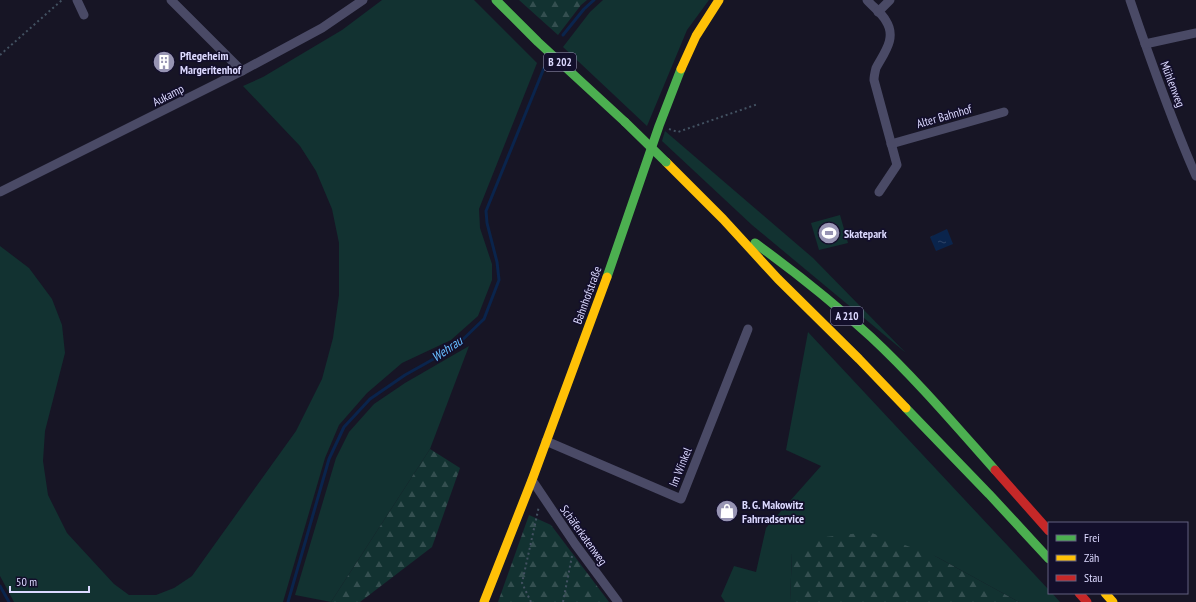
<svg xmlns="http://www.w3.org/2000/svg" width="1196" height="602" font-family="'PT Sans Narrow',sans-serif">
	<defs>
		<pattern id="forest-firs" width="22" height="20" patternUnits="userSpaceOnUse"><rect width="22" height="20" fill="#123231"/><path d="M5 1l3.5 6h-7zM16 11l3.5 6h-7z" fill="#344f50"/></pattern>
		<pattern id="water-ripples" width="26" height="14" patternUnits="userSpaceOnUse"><rect width="26" height="14" fill="#0a244c"/><path d="M2 4q2-2 4 0t4 0M15 11q2-2 4 0t4 0" fill="none" stroke="#2d4367"/></pattern>
	</defs>
	<rect width="100%" height="100%" fill="#171525"/>
	<g fill="#123231">
		<path d="M382,0h92l63,63 -58,146 1,19 12,36v16l-14,36 -27,24 -49,23 -35,30 -28,32 -14,33 -42,144h-269l-14,-26v-330l29,22 23,31 10,26 3,28 -20,78 -2,30 5,34 19,38 47,51 15,11h27l18,-7 18,-12 104,-145 26,-52 11,-41 6,-43v-52l-7,-34 -16,-38 -16,-25 -57,-60 20,-9 79,-47z"/>
		<path d="M603,0h106l-22,30 -40,96 -84,-79 27,-35z"/>
		<path d="M665,131l148,127 93,95 -154,-128 -90,-84z"/>
		<path d="M840,215l8,28 -29,7 -8,-27z"/>
		<path d="M808,332l241,258v3h3l8,9h-41l-84,-46 -143,-3 -2,49h-65l-4,-6 13,-30 22,6 10,-44 55,-62 -35,-16z"/>
		<path d="M469,346l-39,103 -99,153 -36,-7 41,-137 13,-26 25,-28 31,-21z"/>
	</g>
	<g fill="url(#forest-firs)">
		<path d="M519,0h68l-6,5 -23,30z"/>
		<path d="M430,449l30,19 -28,79 -72,55h-29z"/>
		<path d="M529,515l22,10 58,77h-111z"/>
		<path d="M869,532l66,24 84,46h-229l2,-49 33,-16z"/>
	</g>
	<path fill="url(#water-ripples)" d="M947,229l6,15 -17,7 -6,-14z"/>
	<g fill="none" stroke-linecap="round" stroke-linejoin="round">
		<g stroke="#0a244c" stroke-width="3">
			<path d="M563,35l21,-26 10,-9"/>
			<path d="M0,586l9,16"/>
			<path d="M288,602l41,-143 15,-32 26,-28 35,-24 50,-28 29,-28 15,-39 -2,-18 -10,-39 -1,-12 58,-143"/>
		</g>
		<g stroke="#435262" stroke-width="2" stroke-dasharray="2 3" stroke-linecap="butt">
			<path d="M0,55l62,-55"/>
			<path d="M669,129l9,3 80,-28"/>
			<path d="M531,602l-9,-19 17,-77"/>
			<path d="M563,602l9,-46"/>
		</g>
		<g stroke="#4a4a66" stroke-width="9">
			<path d="M77,0l7,15"/>
			<path d="M171,0l71,71"/>
			<path d="M867,0c6,7 15,13 19,21 11,17 -2,32 -10,47 -1,4 -2,8 -2,12l23,85 -18,27"/>
			<path d="M1130,0c20,59 41,119 66,176"/>
			<path d="M878,12l12,-12"/>
			<path d="M1145,44l51,-11"/>
			<path d="M891,144l113,-32"/>
			<path d="M0,192l242,-121 80,-43 41,-28"/>
			<path d="M546,441l135,58 67,-170"/>
			<path d="M532,480l43,64 43,58"/>
		</g>
		<g stroke="#4caf50" stroke-width="9">
			<path d="M496,0l42,42 87,80"/>
			<path d="M755,243c40,29 79,60 116,94 44,41 84,88 124,133"/>
			<path d="M607,277l52,-151 22,-57"/>
			<path d="M906,408l83,86 60,65"/>
		</g>
		<g stroke="#ffc107" stroke-width="9">
			<path d="M681,69l15,-33 23,-36"/>
			<path d="M666,162l57,57 55,60 81,80 47,49"/>
			<path d="M1105,593l8,9"/>
			<path d="M484,602l48,-122 75,-203"/>
		</g>
		<g stroke="#c62828" stroke-width="9">
			<path d="M995,470l54,61"/>
			<path d="M1079,593l8,9"/>
		</g>
		<path stroke="#4caf50" stroke-width="9" d="M625,122l41,40"/>
	</g>
	<defs>
		<g id="building-disc" transform="scale(1.15)"><circle r="9.5" fill="#9794b3" stroke="#130f2b"/><path d="M-4-6H4V6H1V3H-1V6H-4ZM-2.5-4.3h1.7v1.8h-1.7ZM.8-4.3h1.7v1.8H.8ZM-2.5-1h1.7V.8h-1.7ZM.8-1h1.7V.8H.8Z" fill="#fff"/></g>
		<g id="stadium-disc" transform="scale(1.15)"><circle r="9.5" fill="#9794b3" stroke="#130f2b"/><path d="M0-5a6.5 5 0 1 0 0 10a6.5 5 0 1 0 0-10ZM-3.5-1.8h7v3.6h-7Z" fill="#fff"/></g>
		<g id="shop-disc" transform="scale(1.15)"><circle r="9.5" fill="#9794b3" stroke="#130f2b"/><path d="M-5-2.5h2.3a2.7 3.5 0 0 1 5.4 0H5L5.5 6h-11ZM-1.5-2.5h3a1.5 2.3 0 0 0-3 0Z" fill="#fff"/></g>
	</defs>
	<g fill-rule="evenodd">
		<use href="#building-disc" x="164" y="62"/>
		<use href="#stadium-disc" x="829" y="233"/>
		<use href="#shop-disc" x="727" y="511"/>
	</g>
	<g text-anchor="middle" dominant-baseline="central" stroke-width="3.5" stroke-linejoin="round" paint-order="stroke">
		<g fill="#130f2b" stroke="#a09cbf" stroke-width="1">
			<rect x="544" y="53" width="32" height="18" rx="3"/>
			<rect x="831" y="307" width="32" height="18" rx="3"/>
		</g>
		<g font-size="11" font-weight="bold" fill="#dcd9ff">
			<text x="560" y="62">B 202</text>
			<text x="847" y="316">A 210</text>
		</g>
		<g font-size="12" font-weight="bold" fill="#dcd9ff" stroke="#130f2b" text-anchor="start">
			<text x="180" y="55">Pflegeheim<tspan x="180" dy="14">Margeritenhof</tspan></text>
			<text x="844" y="233">Skatepark</text>
			<text x="742" y="504">B. G. Makowitz<tspan x="742" dy="14">Fahrradservice</tspan></text>
		</g>
		<g font-size="12" fill="#dcd9ff" stroke="#130f2b">
			<text transform="translate(1173 84) rotate(69)">Mühlenweg</text>
			<text transform="translate(168 95) rotate(-27)">Aukamp</text>
			<text transform="translate(944 116) rotate(-16)">Alter Bahnhof</text>
			<text transform="translate(587 295) rotate(-70)">Bahnhofstraße</text>
			<text transform="translate(680 467) rotate(-68)">Im Winkel</text>
			<text transform="translate(584 535) rotate(54)">Schäferkatenweg</text>
		</g>
		<g font-size="13" font-style="italic" fill="#67bdff" stroke="#130f2b">
			<text transform="translate(447 349) rotate(-34)">Wehrau</text>
		</g>
	</g>
	<rect x="1048" y="522" width="140" height="72" fill="#130f2b" stroke="#636080"/>
	<rect x="1056" y="535" width="20" height="6" fill="#4caf50" stroke="#636080"/>
	<text x="1084" y="542" font-size="12" fill="#dcd9ff">Frei</text>
	<rect x="1056" y="555" width="20" height="6" fill="#ffc107" stroke="#636080"/>
	<text x="1084" y="562" font-size="12" fill="#dcd9ff">Zäh</text>
	<rect x="1056" y="575" width="20" height="6" fill="#c62828" stroke="#636080"/>
	<text x="1084" y="582" font-size="12" fill="#dcd9ff">Stau</text>
	<path d="M10 586v6h79v-6" fill="none" stroke="#dcd9ff" stroke-width="2"/>
	<text x="16" y="586" font-size="12" fill="#dcd9ff" stroke="#130f2b" stroke-width="3" paint-order="stroke">50 m</text>
</svg>
